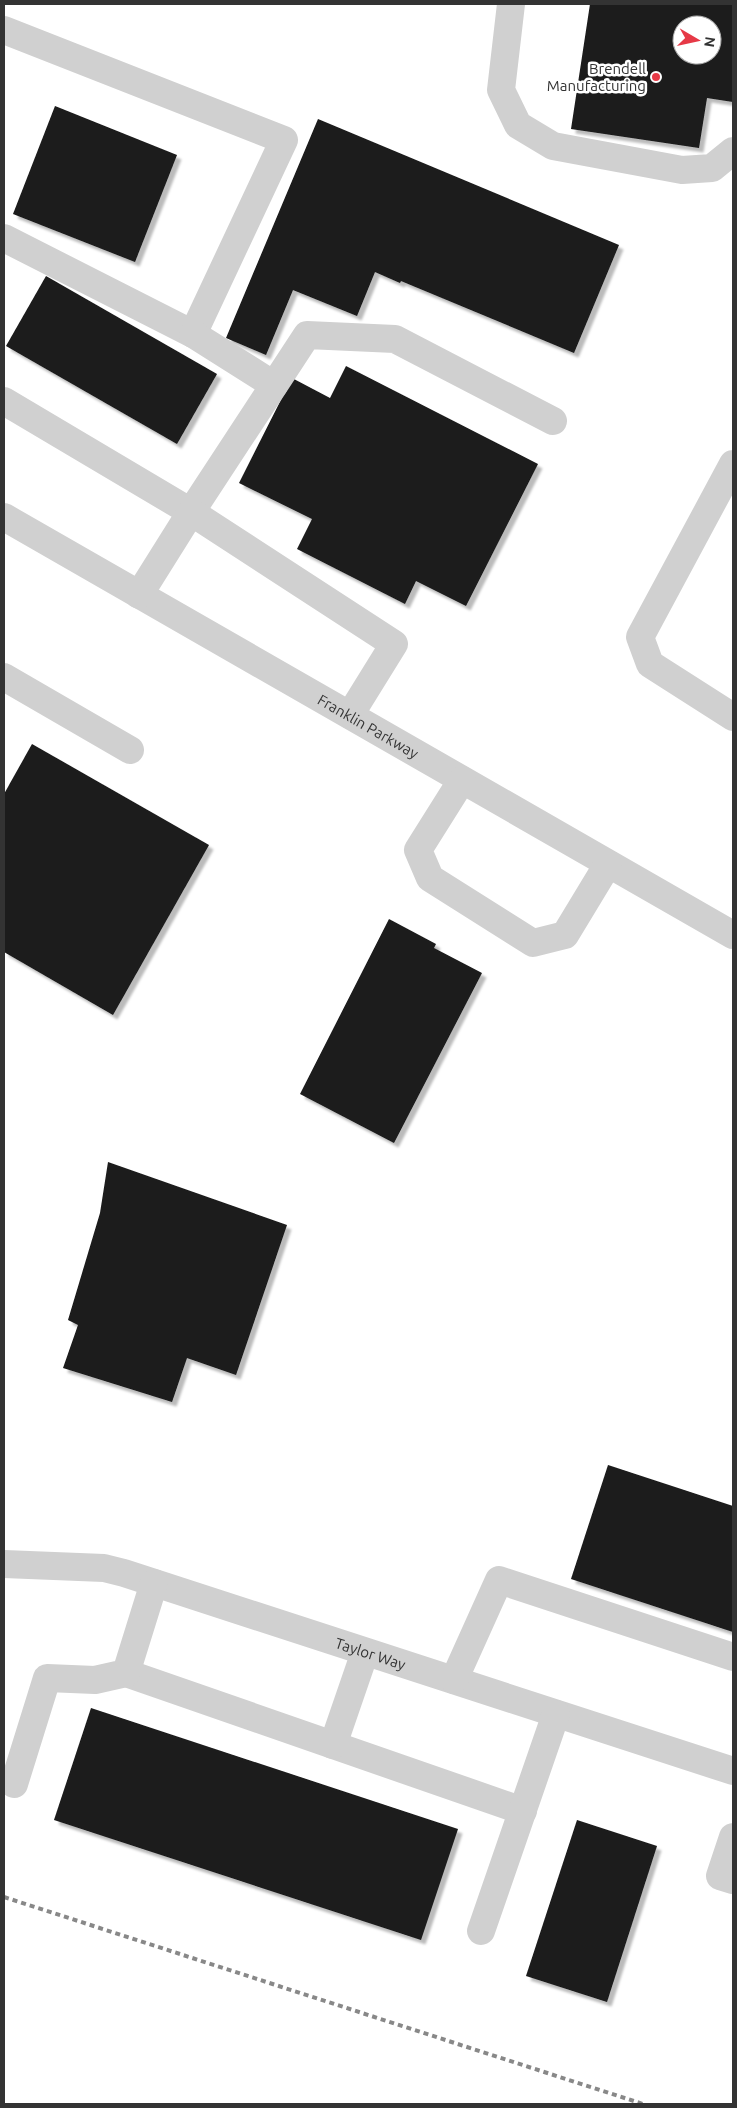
<svg xmlns="http://www.w3.org/2000/svg" width="737" height="2108" font-family="Ubuntu,sans-serif">
	<defs>
		<filter id="shadow"><feDropShadow dx="4.5" dy="4.5" stdDeviation="1" flood-color="#0004"/></filter>
	</defs>
	<rect width="100%" height="100%" fill="#fff"/>
	<g fill="#1a1a1a" fill-rule="evenodd" filter="url(#shadow)">
		<path d="M590,4h143v98l-26,-4 -8,50 -128,-19zM682,25h30v30h-30z"/>
		<path d="M55,106l122,49 -42,107 -122,-48z"/>
		<path d="M318,119l301,126 -45,108 -173,-72 -1,2 -25,-11 -18,44 -64,-26 -27,65 -40,-17z"/>
		<path d="M46,276l171,98 -40,70 -171,-98z"/>
		<path d="M346,366l192,98 -72,142 -50,-25 -11,23 -108,-55 15,-30 -73,-36 53,-105 38,20z"/>
		<path d="M32,744l177,101 -96,170 -109,-63v-158z"/>
		<path d="M389,919l47,25 -2,4 48,25 -88,170 -94,-49z"/>
		<path d="M108,1162l179,63 -51,150 -49,-17 -15,44 -109,-34 15,-43 -10,-5 32,-107z"/>
		<path d="M608,1465l125,41v126l-162,-53z"/>
		<path d="M91,1708l367,121 -37,111 -367,-120z"/>
		<path d="M577,1820l80,26 -50,156 -81,-26z"/>
	</g>
	<g fill="none" stroke-linecap="round" stroke-linejoin="round">
		<g stroke="#d0d0d0" stroke-width="28">
			<path d="M511,4l-10,86 17,35 35,21 129,24 30,-2 21,-17"/>
			<path d="M4,30l280,110 -91,194 -189,-96"/>
			<path d="M193,334l81,51"/>
			<path d="M4,401l187,111 116,-177 88,4 158,82"/>
			<path d="M733,464l-93,173 10,27 83,53"/>
			<path id="s1" d="M4,517l729,418"/>
			<path d="M139,595l52,-83 203,132 -44,71"/>
			<path d="M4,677l126,73"/>
			<path d="M462,780l-44,70 12,28 103,65 32,-8 43,-71"/>
			<path id="s2" d="M4,1564l100,4 20,5 609,198"/>
			<path d="M126,1673l397,138"/>
			<path d="M454,1680l45,-100 234,77"/>
			<path d="M333,1745l32,-93"/>
			<path d="M14,1784l33,-106 48,2 31,-7 28,-90"/>
			<path d="M733,1837l-13,39 13,4"/>
			<path d="M481,1931l75,-217"/>
		</g>
		<path stroke="#888" stroke-width="4" stroke-dasharray="5 4" stroke-linecap="butt" d="M4,1897l639,207"/>
	</g>
	<circle fill="#e63946" stroke="#fff" stroke-width="2" cx="656" cy="77" r="5"/>
	<g text-anchor="middle" dominant-baseline="central" stroke-width="5" stroke-linejoin="round" paint-order="stroke">
		<g font-size="15" fill="#333" stroke="#fff" text-anchor="end">
			<text x="646" y="68">Brendell<tspan x="646" dy="17">Manufacturing</tspan></text>
		</g>
		<g font-size="15" fill="#333" stroke="#fff">
			<text stroke="none"><textPath href="#s1" startOffset="420">Franklin Parkway</textPath></text>
			<text stroke="none"><textPath href="#s2" startOffset="380">Taylor Way</textPath></text>
		</g>
	</g>
	<rect width="737" height="2108" fill="none" stroke="#333333" stroke-width="10"/>
	<g transform="translate(697 40) rotate(99)"><circle r="24" fill="#ffffff" stroke="#adadad"/>
	<path d="M0-4L9 19L0 12L-9 19Z" fill="#e63946"/>
	<text y="-8" font-size="14" font-weight="bold" text-anchor="middle" fill="#333333">N</text>
	</g>
</svg>
